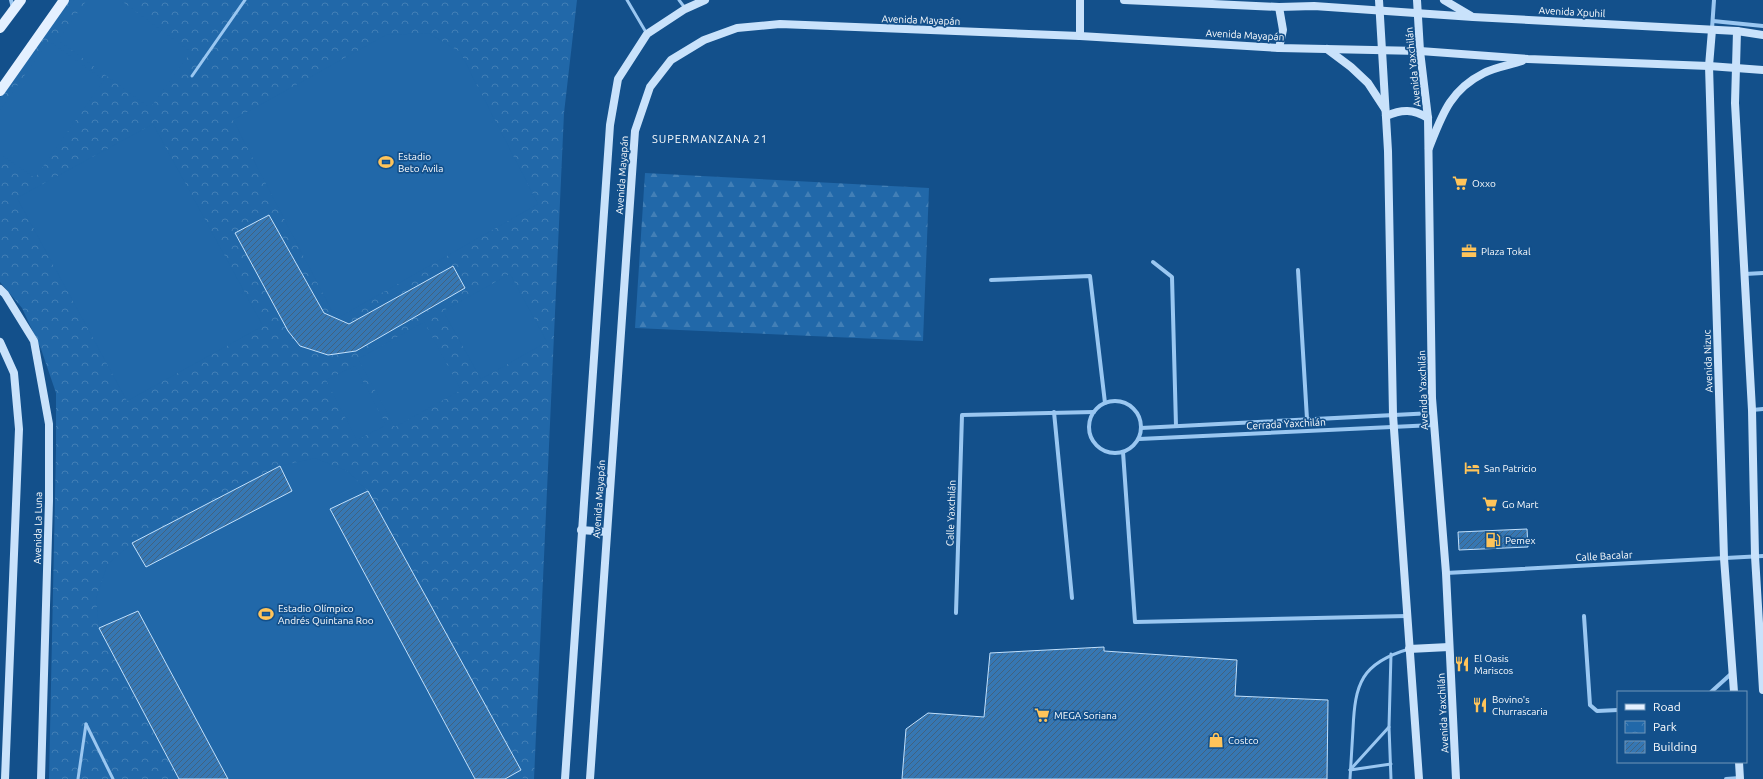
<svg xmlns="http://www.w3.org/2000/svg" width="1763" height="779" font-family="Ubuntu,sans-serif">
	<defs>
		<pattern id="forest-firs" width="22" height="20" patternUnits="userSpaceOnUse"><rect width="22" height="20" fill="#2168a9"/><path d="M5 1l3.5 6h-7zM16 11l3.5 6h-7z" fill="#427fb6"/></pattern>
		<pattern id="park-crowns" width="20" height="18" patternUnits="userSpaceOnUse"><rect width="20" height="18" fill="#2168a9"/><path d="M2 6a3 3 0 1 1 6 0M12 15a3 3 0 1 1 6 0" fill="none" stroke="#427fb6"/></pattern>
		<pattern id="building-hatch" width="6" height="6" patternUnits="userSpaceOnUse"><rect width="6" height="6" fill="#3677b3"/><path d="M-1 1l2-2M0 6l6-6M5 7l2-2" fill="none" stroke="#416280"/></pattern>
	</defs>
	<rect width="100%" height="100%" fill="#13508b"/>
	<path fill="url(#forest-firs)" d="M645,173l284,15 -6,153 -288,-13z"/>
	<path fill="url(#park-crowns)" d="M68,0h509l-13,113 -30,666h-485l7,-329v-57l-15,-44 -19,-41 -22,-26v-185z"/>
	<g fill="#2168a9">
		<path d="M87,0h33l71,52 -41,56 -92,-68z"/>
		<path d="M428,33l32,19 78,152 -202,115 -103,-199 153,-85z"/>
		<path d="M49,41l55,39 -69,98 -35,-24v-44z"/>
		<path d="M153,124l110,202 -136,75 -110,-203z"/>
		<path d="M510,274l37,68 -66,37 -38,-68z"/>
		<path d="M424,322l37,68 -66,37 -37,-68z"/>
		<path d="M355,366l31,59 -29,15 -31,-60z"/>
		<path d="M315,458l32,13 21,20 153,279 2,9h-344l-80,-151 -3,-29 11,-34 25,-22 148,-77z"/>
	</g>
	<g fill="url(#building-hatch)" stroke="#c1e0fc">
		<path d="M269,215l55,98 25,11 104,-58 12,22 -109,63 -28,4 -28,-9 -12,-15 -53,-98z"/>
		<path d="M280,466l12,25 -146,76 -14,-24z"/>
		<path d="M368,491l153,279 -16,9h-30l-145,-270z"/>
		<path d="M1527,529l1,18 -69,3 -1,-18z"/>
		<path d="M138,611l90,168h-49l-80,-151z"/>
		<path d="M1104,647v4l133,9 -2,36 93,4 -1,79h-425l4,-50 22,-16 56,4 6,-64z"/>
	</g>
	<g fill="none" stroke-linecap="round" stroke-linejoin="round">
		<g stroke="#9ac7f1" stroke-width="3">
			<path d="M627,0l20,34"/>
			<path d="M679,0l6,8"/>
			<path d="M192,76l53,-76"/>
			<path d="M1391,654l-2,73 2,52"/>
			<path d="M86,724l27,55"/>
			<path d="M1350,770l39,-43"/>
			<path d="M1350,770l41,-6"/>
			<path d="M78,779l8,-55"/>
			<path d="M1350,779c1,-17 2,-33 3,-50 2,-45 8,-66 56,-80"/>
		</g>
		<g stroke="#9ac7f1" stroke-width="4">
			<path d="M11,0l2,8"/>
			<path d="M1713,21l50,5"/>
			<path d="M1712,29l2,-29"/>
			<path d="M1153,262l19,15 4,149"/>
			<path d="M1298,270l9,149"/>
			<path d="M1745,274l18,-1"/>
			<path d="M991,280l99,-4 15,127"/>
			<circle cx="1115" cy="427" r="26"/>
			<path d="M1752,410l11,-1"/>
			<path d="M1054,412l18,186"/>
			<path d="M1141,428l292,-15"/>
			<path d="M1139,439l295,-14"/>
			<path d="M1123,452l12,170 272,-6"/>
			<path d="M1446,573l317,-17"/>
			<path d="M956,613l6,-198 132,-3"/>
			<path d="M1584,616l6,89 7,6 21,-1"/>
			<path d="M1711,692l21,-19"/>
			<path d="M1726,779l14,-1"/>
		</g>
		<g stroke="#c9e2fb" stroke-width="8">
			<path d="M1124,0l155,7 35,-1 159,11 264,14 26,4"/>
			<path d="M1379,0l9,151 5,264 26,364"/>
			<path d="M1417,0l3,51 8,67 4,280 14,175 10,206"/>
			<path d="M1444,0l27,16"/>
			<path d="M1712,30l-3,36 15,492 10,134"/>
			<path d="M1737,31l-2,72 17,307 3,146 8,134"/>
			<path d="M1080,36v-36"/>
			<path d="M1279,48l4,-18 -4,-23"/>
			<path d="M1327,49l24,18 17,16 17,26"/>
			<path d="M1386,116c16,-7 27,-7 42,2"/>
			<path d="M1429,148c13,-33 21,-58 55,-75 11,-6 26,-8 38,-12"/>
			<path d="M0,289l5,5 29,47 15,83v77l-8,278"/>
			<path d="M0,342l14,31 5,56 -14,350"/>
			<path d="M581,530l26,2"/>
			<path d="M1409,649l40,-2"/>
			<path d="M1739,762l1,17"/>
			<path d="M565,779l45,-654 8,-46 29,-45 38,-25 20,-9"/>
			<path d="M590,779l45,-648 15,-44 21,-27 33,-20 33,-12 43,-4 300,12 199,12 141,3 108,8 181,7 54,4"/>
		</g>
		<g stroke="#e4f0ff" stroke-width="10">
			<path d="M0,28l21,-28"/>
			<path d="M0,91l64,-91"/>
		</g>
	</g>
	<defs>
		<g id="stadium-bare" transform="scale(1.2)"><path d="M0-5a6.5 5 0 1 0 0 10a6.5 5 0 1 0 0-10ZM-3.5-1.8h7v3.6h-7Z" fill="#ffc45a" stroke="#13508b" stroke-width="2.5" paint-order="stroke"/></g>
		<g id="supermarket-bare" transform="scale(1.2)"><path d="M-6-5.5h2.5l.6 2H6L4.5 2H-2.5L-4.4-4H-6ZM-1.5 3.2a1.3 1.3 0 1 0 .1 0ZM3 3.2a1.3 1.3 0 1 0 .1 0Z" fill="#ffc45a" stroke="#13508b" stroke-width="2.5" paint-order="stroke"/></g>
		<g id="office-bare" transform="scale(1.2)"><path d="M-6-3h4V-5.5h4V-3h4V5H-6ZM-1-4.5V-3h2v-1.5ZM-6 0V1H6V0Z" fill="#ffc45a" stroke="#13508b" stroke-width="2.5" paint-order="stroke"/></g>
		<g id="hotel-bare" transform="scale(1.2)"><path d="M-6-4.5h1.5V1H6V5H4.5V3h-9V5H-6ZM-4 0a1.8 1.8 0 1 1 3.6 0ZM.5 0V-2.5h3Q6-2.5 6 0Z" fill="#ffc45a" stroke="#13508b" stroke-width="2.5" paint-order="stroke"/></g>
		<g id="fuel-bare" transform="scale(1.2)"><path d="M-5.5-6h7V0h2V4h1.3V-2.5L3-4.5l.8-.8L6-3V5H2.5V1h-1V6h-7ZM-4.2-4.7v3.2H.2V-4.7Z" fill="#ffc45a" stroke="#13508b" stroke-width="2.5" paint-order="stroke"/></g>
		<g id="restaurant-bare" transform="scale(1.2)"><path d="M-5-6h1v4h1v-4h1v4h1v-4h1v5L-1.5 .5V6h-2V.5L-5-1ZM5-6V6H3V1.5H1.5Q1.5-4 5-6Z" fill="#ffc45a" stroke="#13508b" stroke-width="2.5" paint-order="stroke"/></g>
		<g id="shop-bare" transform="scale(1.2)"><path d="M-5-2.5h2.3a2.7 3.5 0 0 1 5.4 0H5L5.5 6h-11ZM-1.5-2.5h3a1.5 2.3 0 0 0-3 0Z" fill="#ffc45a" stroke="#13508b" stroke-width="2.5" paint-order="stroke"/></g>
	</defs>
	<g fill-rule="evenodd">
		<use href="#stadium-bare" x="386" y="162"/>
		<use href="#supermarket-bare" x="1460" y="183"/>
		<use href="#office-bare" x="1469" y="251"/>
		<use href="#hotel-bare" x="1472" y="468"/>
		<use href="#supermarket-bare" x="1490" y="504"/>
		<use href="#fuel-bare" x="1493" y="540"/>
		<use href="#stadium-bare" x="266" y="614"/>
		<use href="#restaurant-bare" x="1462" y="664"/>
		<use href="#restaurant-bare" x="1480" y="705"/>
		<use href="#supermarket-bare" x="1042" y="715"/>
		<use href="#shop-bare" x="1216" y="740"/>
	</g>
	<g text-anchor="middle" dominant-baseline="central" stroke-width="3.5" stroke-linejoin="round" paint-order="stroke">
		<g font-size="10" fill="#fff" stroke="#13508b">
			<text transform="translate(1572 12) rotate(3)">Avenida Xpuhil</text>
			<text transform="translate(921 20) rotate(2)">Avenida Mayapán</text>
			<text transform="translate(1245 35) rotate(3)">Avenida Mayapán</text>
			<text transform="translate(1413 67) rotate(-96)">Avenida Yaxchilán</text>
			<text transform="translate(622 175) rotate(-86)">Avenida Mayapán</text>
			<text transform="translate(1708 361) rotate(-92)">Avenida Nizuc</text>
			<text transform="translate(1423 390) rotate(-92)">Avenida Yaxchilán</text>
			<text transform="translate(1286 424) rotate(-3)">Cerrada Yaxchilán</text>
			<text transform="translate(599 499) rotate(-86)">Avenida Mayapán</text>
			<text transform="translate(951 513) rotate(-88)">Calle Yaxchilán</text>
			<text transform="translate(38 528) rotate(-89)">Avenida La Luna</text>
			<text transform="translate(1604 556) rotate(-3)">Calle Bacalar</text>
			<text transform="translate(1443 713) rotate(-93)">Avenida Yaxchilán</text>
		</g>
		<g font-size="10" fill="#fff" stroke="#13508b" text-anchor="start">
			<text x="398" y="156">Estadio<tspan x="398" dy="12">Beto Avila</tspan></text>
			<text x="1472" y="183">Oxxo</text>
			<text x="1481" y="251">Plaza Tokal</text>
			<text x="1484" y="468">San Patricio</text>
			<text x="1502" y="504">Go Mart</text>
			<text x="1505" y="540">Pemex</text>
			<text x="278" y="608">Estadio Olímpico<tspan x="278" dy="12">Andrés Quintana Roo</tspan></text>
			<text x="1474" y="658">El Oasis<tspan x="1474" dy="12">Mariscos</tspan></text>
			<text x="1492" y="699">Bovino's<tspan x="1492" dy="12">Churrascaria</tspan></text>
			<text x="1054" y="715">MEGA Soriana</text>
			<text x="1228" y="740">Costco</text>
		</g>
		<g font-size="11" letter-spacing="1" fill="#fff" stroke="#13508b">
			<text x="710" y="139">SUPERMANZANA 21</text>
		</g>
	</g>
	<rect x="1617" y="691" width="130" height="72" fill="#13508b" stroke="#7196b9"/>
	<rect x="1625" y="704" width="20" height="6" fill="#e4f0ff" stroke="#7196b9"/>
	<text x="1653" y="711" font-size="12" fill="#ffffff">Road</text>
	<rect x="1625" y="721" width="20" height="12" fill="url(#park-crowns)" stroke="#7196b9"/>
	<text x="1653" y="731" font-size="12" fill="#ffffff">Park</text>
	<rect x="1625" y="741" width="20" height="12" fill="url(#building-hatch)" stroke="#7196b9"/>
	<text x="1653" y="751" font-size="12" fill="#ffffff">Building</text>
</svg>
